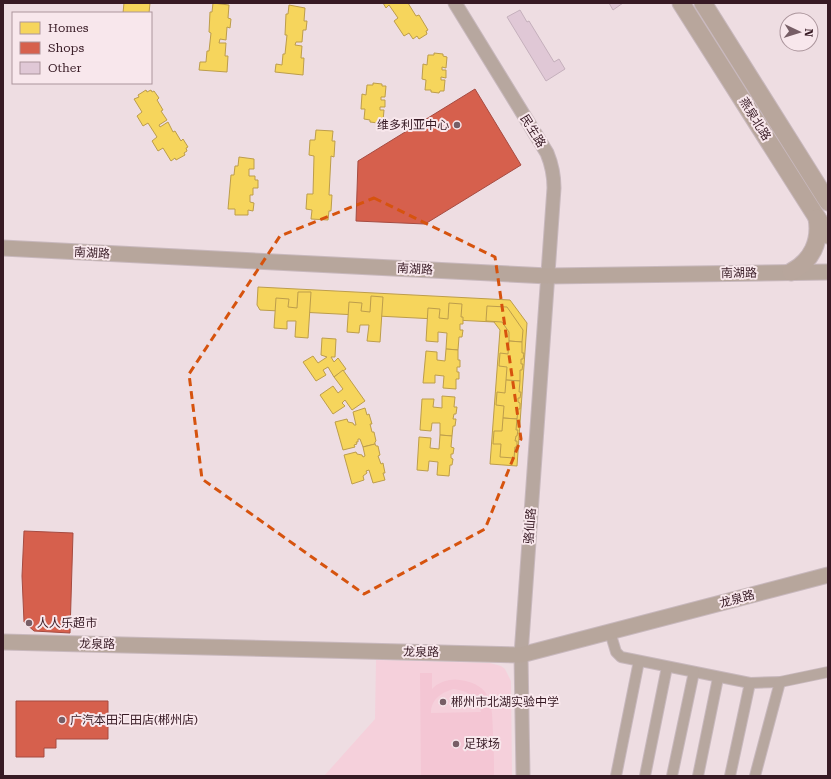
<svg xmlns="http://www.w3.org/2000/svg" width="831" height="779" font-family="'Roboto Serif','Noto Sans SC',serif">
	<rect width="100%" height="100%" fill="#eedde2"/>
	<path fill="#f5d0db" d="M376,660l114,3 11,3 4,3 6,12 1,95h-188l51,-57z"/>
	<path fill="#f4c6d4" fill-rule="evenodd" d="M420,673h12v16c6,-7 19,-11 28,-9 33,5 32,25 33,53 1,14 1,29 1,43h-73zM454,689c15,2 24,9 27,23l-50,1c0,-14 11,-21 23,-24z"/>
	<g fill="#f6d55c" stroke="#bd9d4b">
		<path d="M124,3h26l-1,10h-26z"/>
		<path d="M213,3l16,2 -1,13 3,1 -1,9 -3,-1 -1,13 -6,-1 -1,4h7l-1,13h3l-1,16 -28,-2 1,-8h6l1,-11h2l2,-18 -2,-1 1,-20h2z"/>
		<path d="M383,3h25l8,13 3,-1 9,15 -2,1 1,3 -8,5 -2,-3 -4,3 -4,-6 -5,3 -10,-15 4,-3 -9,-13 -3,3z"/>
		<path d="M289,5l16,3 -1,13h3l-1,9h-3l-1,12h-6l-1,3 7,1 -1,12h3l-1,17 -28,-3 1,-8 6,1 1,-11h2l2,-19h-2l1,-21h2z"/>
		<path d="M434,53l9,1v2l4,1 -1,11 -4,-1v3h4v8l-5,-1v3h4l-1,11h-4l-1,2 -8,-1v-2h-6l1,-10 -4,-1 1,-15 4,1 1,-10h6z"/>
		<path d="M373,83l9,1v2h4l-1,11h-4v3h4v7h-5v3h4l-1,11h-4l-1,2 -8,-1v-2l-6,-1 1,-10h-4l1,-15 4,1 1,-10h6z"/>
		<path d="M146,90l1,2 4,-2 1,2 2,-1 5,7 -2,2 6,10 -2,1 6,9 -8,5 1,2 8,-5 5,10 2,-1 6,10 2,-2 5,8 -2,1 1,3 -3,2 1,2 -9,5 -1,-2 -4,3 -8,-13 -5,3 -6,-10 5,-4 -9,-14 -5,3 -6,-10 5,-4 -8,-13 5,-2 -1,-2z"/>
		<path d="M316,130l17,1 -1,10h3l-1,16 -3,-1 -2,39h3l-1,16h-2l-1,9 -17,-1 1,-9 -6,-1 1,-15h6l1,-38 -5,-1 1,-15h5z"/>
		<path d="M239,157l15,2v10h-5v7h6v4h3v8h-5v7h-3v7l4,1 -1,8 -5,-1v5h-13v-6h-7l3,-34h3l1,-9h3z"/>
		<path d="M258,287l252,13 17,23 -10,143 -27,-2 10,-134 -6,-8 -234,-12 -3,-5z"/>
		<path d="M298,292h13l-3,46 -13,-1 1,-16h-9v8l-13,-1 2,-30 13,1 -1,8 9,1z"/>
		<path d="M371,296l12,1 -3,45 -13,-1 2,-16h-9l-1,8 -12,-1 2,-30 13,1 -1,8 9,1z"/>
		<path d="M449,303l13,1 -1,13h2v7h-3v6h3l-1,7h-3l-1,13 -12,-1 1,-16 -9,-1v10l-12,-1 2,-33 12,1 -1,9 9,1z"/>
		<path d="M487,306l20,1 16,23 -1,12 -13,-1v-9l-7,-10 -16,-1z"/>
		<path d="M322,338l14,1 -1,18h-4l3,5 4,-4 8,11 -12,8 -6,-10 -5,3 3,5 -10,6 -13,-19 10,-6 5,7 9,-6 -6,-2z"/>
		<path d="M509,341l13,1v11h2l-1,6h-2v5h2l-1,6h-2v11l-14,-1 1,-13 -8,-1 1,-13 8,1z"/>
		<path d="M446,349l12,1v10h2v7h-3v5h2v7h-3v10l-13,-1 1,-12 -9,-1v8h-12l3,-32 11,1v8l8,1z"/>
		<path d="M343,370l22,31 -13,9 -7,-10 -3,3 3,3 -12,8 -13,-19 13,-9 5,7 5,-4 -9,-12z"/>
		<path d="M506,380l14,1 -1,11h2l-1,6h-2v4l2,1v6h-2l-1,10 -14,-1 1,-12 -8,-1 1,-13 8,1z"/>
		<path d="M442,396l13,1 -1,10h3l-1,7h-2l-1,5h3l-1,7h-2l-1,10 -12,-1v-12h-8l-1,8 -11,-1 2,-31h12l-1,8 9,1z"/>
		<path d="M365,408l2,7 2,-1 3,10h-2l2,8h2l2,9 -1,1v2l-12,3 -3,-8h-2v3h-2l1,2 -3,1 1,2 -12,3 -8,-28 12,-3 1,3 5,1 1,2h2l-3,-13z"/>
		<path d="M503,418l14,1 -1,11h2l-1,6h-1l-1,5h2v6h-2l-1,11 -14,-1 1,-13h-8l1,-13h8z"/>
		<path d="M440,435l12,1 -1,11 3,1 -1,6h-2v4l2,1 -1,6h-2l-1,11 -12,-1 1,-13 -9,-1 -1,10 -11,-1 2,-33 12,1 -1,10 9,1z"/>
		<path d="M375,444l1,2h2l2,9 -2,1 3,8 2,-1 2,10h-2l2,7 -12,3 -4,-13 -3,1 1,2 -4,3 1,4 -12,4 -8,-29 12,-3 1,2 5,1 1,2 2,-1 -2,-9z"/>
	</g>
	<g fill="#d6604d" stroke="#a64b41">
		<path d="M475,89l46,76 -96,59 -69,-3 2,-60z"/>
		<path d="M24,531l49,2 -3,100 -36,-2 -10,-9 -2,-46z"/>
		<path d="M16,701h92v38h-52v9h-12v9h-28z"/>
	</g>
	<g fill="#e0c8d6" stroke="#c5b0bc">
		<path d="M609,3h14l-10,7z"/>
		<path d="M520,10l7,12 2,-1 25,41 5,-3 6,10 -19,12 -39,-64z"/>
	</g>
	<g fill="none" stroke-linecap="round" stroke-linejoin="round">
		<g stroke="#c8b8bd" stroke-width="12">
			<g id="minor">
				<path d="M610,632l6,20 5,5 129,26 30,-1 48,-10"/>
				<path d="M616,776l23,-115"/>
				<path d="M645,776l22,-109"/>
				<path d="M672,776l22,-104"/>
				<path d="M698,776l20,-98"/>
				<path d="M730,776l20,-93"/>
				<path d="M755,776l25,-94"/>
			</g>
		</g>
		<g stroke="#c8b8bd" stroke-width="15">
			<path id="tertiary" d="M455,3l92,150c5,12 7,23 7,35l-33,467 2,121"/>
		</g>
		<g stroke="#c8b8bd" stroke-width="17">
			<g id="secondary">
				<path d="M3,248l545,28 280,-4"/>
				<path d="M3,642l518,13 307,-80"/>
			</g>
		</g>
		<g stroke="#c8b8bd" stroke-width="19">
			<g id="primary">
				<path d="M681,3l147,232"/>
				<path d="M703,3l125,199"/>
				<path d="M791,272c21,-11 30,-31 26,-54"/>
			</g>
		</g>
		<use href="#minor" stroke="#b7a79f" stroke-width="10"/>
		<use href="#tertiary" stroke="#b7a79f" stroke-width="13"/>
		<use href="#secondary" stroke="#b7a69c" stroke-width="15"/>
		<use href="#primary" stroke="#b8a69c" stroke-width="17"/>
	</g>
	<path fill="none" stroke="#d6530e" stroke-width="3" stroke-dasharray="8 5" stroke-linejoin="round" d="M374,198l121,59 26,182 -36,90 -121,65 -162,-115 -13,-105 91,-138z"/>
	<g fill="#775e66" stroke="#f8e7ec" stroke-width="1.5">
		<circle cx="457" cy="125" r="4"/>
		<circle cx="29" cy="623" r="4"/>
		<circle cx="443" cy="702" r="4"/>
		<circle cx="62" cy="720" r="4"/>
		<circle cx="456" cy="744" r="4"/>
	</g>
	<g text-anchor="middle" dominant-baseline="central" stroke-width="4" stroke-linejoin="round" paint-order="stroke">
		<g font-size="12" fill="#371a24" stroke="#f8e7ec">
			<text transform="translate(755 119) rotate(58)">燕泉北路</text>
			<text transform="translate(533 131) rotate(58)">民生路</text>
			<text transform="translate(92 253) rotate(3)">南湖路</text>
			<text transform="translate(415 269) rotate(3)">南湖路</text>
			<text transform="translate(739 273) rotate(-1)">南湖路</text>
			<text transform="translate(530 526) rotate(-86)">骆仙路</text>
			<text transform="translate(737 599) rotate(-15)">龙泉路</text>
			<text transform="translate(97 644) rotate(1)">龙泉路</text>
			<text transform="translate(421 652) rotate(1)">龙泉路</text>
		</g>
		<g font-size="12" fill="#371a24" stroke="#f8e7ec" text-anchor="start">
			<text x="449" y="125" text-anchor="end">维多利亚中心</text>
			<text x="37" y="623">人人乐超市</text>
			<text x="451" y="702">郴州市北湖实验中学</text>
			<text x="70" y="720">广汽本田汇田店(郴州店)</text>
			<text x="464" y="744">足球场</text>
		</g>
	</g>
	<rect width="831" height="779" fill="none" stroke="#371a24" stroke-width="8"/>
	<rect x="12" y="12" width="140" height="72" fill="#f8e7ec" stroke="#ab959c"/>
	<rect x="20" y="22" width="20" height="12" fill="#f6d55c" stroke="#ab959c"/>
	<text x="48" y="32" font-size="12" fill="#371a24">Homes</text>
	<rect x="20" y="42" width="20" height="12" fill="#d6604d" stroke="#ab959c"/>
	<text x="48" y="52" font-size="12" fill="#371a24">Shops</text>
	<rect x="20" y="62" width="20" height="12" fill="#e0c8d6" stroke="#ab959c"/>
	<text x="48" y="72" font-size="12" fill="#371a24">Other</text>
	<g transform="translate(799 32) rotate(94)"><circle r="19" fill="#f8e7ec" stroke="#ab959c"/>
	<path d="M0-3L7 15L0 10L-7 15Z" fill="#775e66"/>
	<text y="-6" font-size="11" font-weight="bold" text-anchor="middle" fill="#371a24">N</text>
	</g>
</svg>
